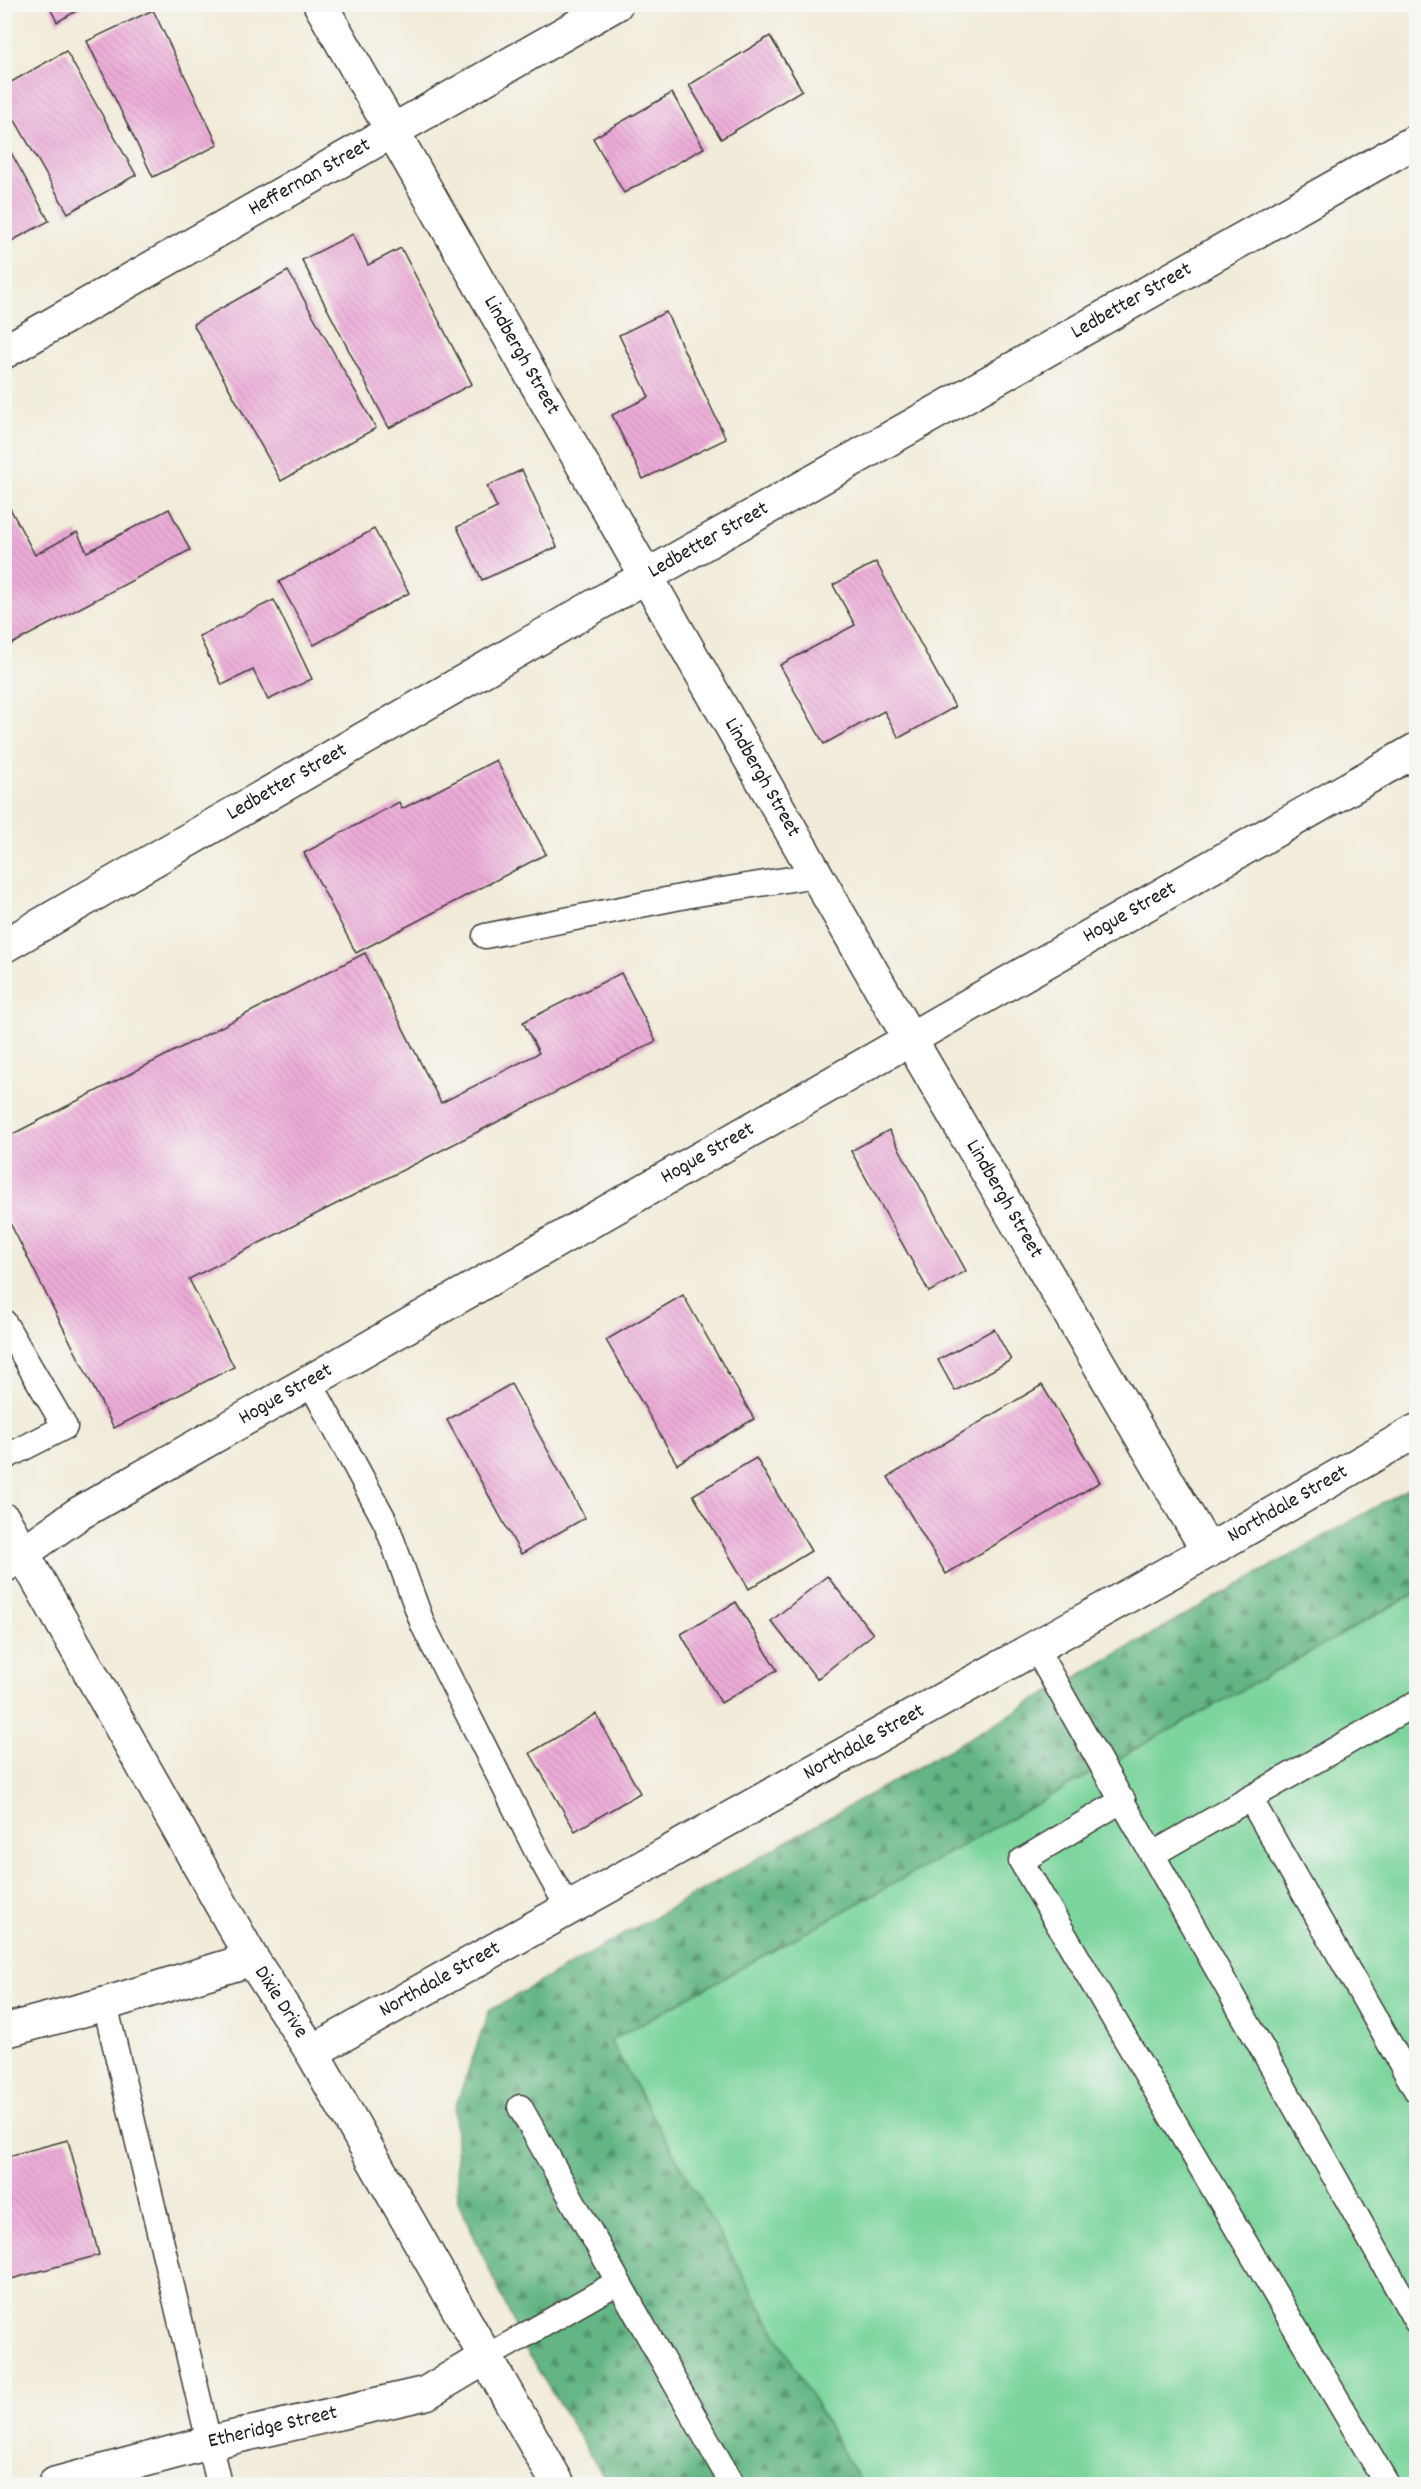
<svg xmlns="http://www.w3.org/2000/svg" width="1421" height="2489" font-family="Dekko,sans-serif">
	<defs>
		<pattern id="forest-firs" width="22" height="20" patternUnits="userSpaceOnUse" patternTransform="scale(1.5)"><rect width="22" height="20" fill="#64b684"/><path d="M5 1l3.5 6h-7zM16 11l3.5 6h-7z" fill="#52936b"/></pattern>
		<pattern id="building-back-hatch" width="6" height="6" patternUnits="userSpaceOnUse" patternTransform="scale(1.5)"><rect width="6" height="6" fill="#ecabd8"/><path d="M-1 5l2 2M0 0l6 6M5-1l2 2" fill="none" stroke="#ca93b9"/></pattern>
	</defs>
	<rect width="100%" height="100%" fill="#f6f6f2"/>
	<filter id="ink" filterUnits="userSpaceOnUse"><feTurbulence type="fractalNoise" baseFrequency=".0167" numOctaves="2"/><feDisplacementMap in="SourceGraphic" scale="12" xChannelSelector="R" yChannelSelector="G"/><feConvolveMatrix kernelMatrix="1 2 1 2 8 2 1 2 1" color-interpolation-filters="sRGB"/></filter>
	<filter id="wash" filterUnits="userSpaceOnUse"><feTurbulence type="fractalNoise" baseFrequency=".008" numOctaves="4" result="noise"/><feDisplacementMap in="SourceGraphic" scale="24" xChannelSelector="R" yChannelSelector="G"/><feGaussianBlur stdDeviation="1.35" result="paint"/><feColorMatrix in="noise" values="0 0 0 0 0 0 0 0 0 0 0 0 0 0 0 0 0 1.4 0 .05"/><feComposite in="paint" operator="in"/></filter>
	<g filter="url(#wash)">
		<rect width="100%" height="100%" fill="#f1ebd9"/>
		<path fill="#7bd59c" stroke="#4c785c" stroke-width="1.5" d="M1416,1593v891h-555l-251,-443z"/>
		<path fill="url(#forest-firs)" stroke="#406950" stroke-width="1.5" d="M1416,1484v109l-806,448 251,443h-253l-81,-132 -69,-151 -3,-93 34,-97z"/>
		<g id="blocks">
			<g fill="url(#building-back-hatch)">
				<path d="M48,4h41l-32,18z"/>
				<path d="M153,10l65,135 -65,32 -66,-136z"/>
				<path d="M770,36l32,54 -81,49 -32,-54z"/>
				<path d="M66,51l70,124 -68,38 -64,-112v-15z"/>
				<path d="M672,93l32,55 -80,45 -31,-55z"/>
				<path d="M4,140l45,81 -45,24z"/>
				<path d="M353,234l15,31 33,-17 71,136 -83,44 -87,-168z"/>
				<path d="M288,271l88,157 -95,53 -88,-157z"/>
				<path d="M666,312l60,127 -83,40 -31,-64 37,-18 -30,-62z"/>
				<path d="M522,470l35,77 -75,33 -25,-53 40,-19 -10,-22z"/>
				<path d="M4,497l31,58 42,-23 10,20 82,-43 21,41 -186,98z"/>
				<path d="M374,529l35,64 -95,52 -35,-63z"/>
				<path d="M876,562l79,145 -56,31 -15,-27 -60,33 -44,-79 75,-40 -22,-40z"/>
				<path d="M274,600l38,79 -44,21 -15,-30 -31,15 -23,-49z"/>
				<path d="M496,760l50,94 -190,99 -52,-100 95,-51 3,7z"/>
				<path d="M365,953l76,150 98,-50 -16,-31 98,-49 35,68 -467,238 45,88 -120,61 -109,-215v-75z"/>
				<path d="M889,1130l77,141 -37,21 -78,-141z"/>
				<path d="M683,1295l71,124 -77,45 -71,-124z"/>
				<path d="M994,1329l17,31 -56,31 -17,-31z"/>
				<path d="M511,1384l74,134 -64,36 -74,-134z"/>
				<path d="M1042,1385l58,97 -154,92 -58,-97z"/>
				<path d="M756,1458l55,93 -62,38 -56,-94z"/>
				<path d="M827,1576l46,58 -56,45 -46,-58z"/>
				<path d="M736,1602l41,68 -56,33 -40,-69z"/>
				<path d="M596,1714l44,79 -65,38 -45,-78z"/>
				<path d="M68,2140l31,115 -95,26v-124z"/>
			</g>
		</g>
	</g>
	<g filter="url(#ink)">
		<use href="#blocks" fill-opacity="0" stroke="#3c3b38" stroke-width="1.5"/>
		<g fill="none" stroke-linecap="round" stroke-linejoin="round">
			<g stroke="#3c3b38" stroke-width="27">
				<g id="lane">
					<path d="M485,936l206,-41 125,-20"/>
					<path d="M4,1322l61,105 -61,31"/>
					<path d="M310,1382l76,141 37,102 115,229 30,54"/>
					<path d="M1035,1647l381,674"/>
					<path d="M1250,1798l166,292"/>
					<path d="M1123,1800l-102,61 366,623"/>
					<path d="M1153,1854l263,-151"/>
					<path d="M105,2004l114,480"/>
					<path d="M520,2107l212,377"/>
					<path d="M485,2358l133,-76"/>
				</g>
			</g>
			<g stroke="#3c3b38" stroke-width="36">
				<g id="street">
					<path id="s1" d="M320,4l590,1035 298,512"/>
					<path id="s2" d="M4,352l612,-348"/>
					<path id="s3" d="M4,946l641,-369 771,-436"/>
					<path id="s4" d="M4,1566l74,-52 1338,-764"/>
					<path d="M4,2031l101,-27 147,-45"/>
					<path id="s5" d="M312,2052l896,-501 208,-120"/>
					<path id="s6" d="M55,2484l153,-41 218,-50 59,-35"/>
				</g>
			</g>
			<g stroke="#3c3b38" stroke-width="36">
				<g id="secondary">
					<path id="s7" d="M4,1520l248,439 60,93 246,432"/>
				</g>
			</g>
			<use href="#lane" stroke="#fff" stroke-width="24"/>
			<use href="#street" stroke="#fff" stroke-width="33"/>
			<use href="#secondary" stroke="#fff" stroke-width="33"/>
		</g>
	</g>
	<g text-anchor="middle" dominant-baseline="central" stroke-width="4.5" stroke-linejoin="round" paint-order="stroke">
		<g font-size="21" fill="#1c1c1c" stroke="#f6f6f2">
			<text stroke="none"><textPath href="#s2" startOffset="352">Heffernan Street</textPath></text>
			<text stroke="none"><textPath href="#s3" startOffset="1299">Ledbetter Street</textPath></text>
			<text stroke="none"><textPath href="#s1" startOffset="405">Lindbergh Street</textPath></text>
			<text stroke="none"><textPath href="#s3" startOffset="813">Ledbetter Street</textPath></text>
			<text stroke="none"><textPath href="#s1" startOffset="891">Lindbergh Street</textPath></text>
			<text stroke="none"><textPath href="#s3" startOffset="327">Ledbetter Street</textPath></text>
			<text stroke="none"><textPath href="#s4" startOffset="1302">Hogue Street</textPath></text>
			<text stroke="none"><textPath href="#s4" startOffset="816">Hogue Street</textPath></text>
			<text stroke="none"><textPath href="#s1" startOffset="1377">Lindbergh Street</textPath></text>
			<text stroke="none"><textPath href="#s4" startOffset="330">Hogue Street</textPath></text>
			<text stroke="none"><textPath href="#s5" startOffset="1119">Northdale Street</textPath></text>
			<text stroke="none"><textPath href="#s5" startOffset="633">Northdale Street</textPath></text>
			<text stroke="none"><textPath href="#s5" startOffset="147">Northdale Street</textPath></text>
			<text stroke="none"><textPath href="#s7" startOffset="556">Dixie Drive</textPath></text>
			<text stroke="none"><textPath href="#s6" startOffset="225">Etheridge Street</textPath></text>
		</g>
	</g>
	<rect width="1421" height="2489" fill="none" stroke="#f6f6f2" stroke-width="24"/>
</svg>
